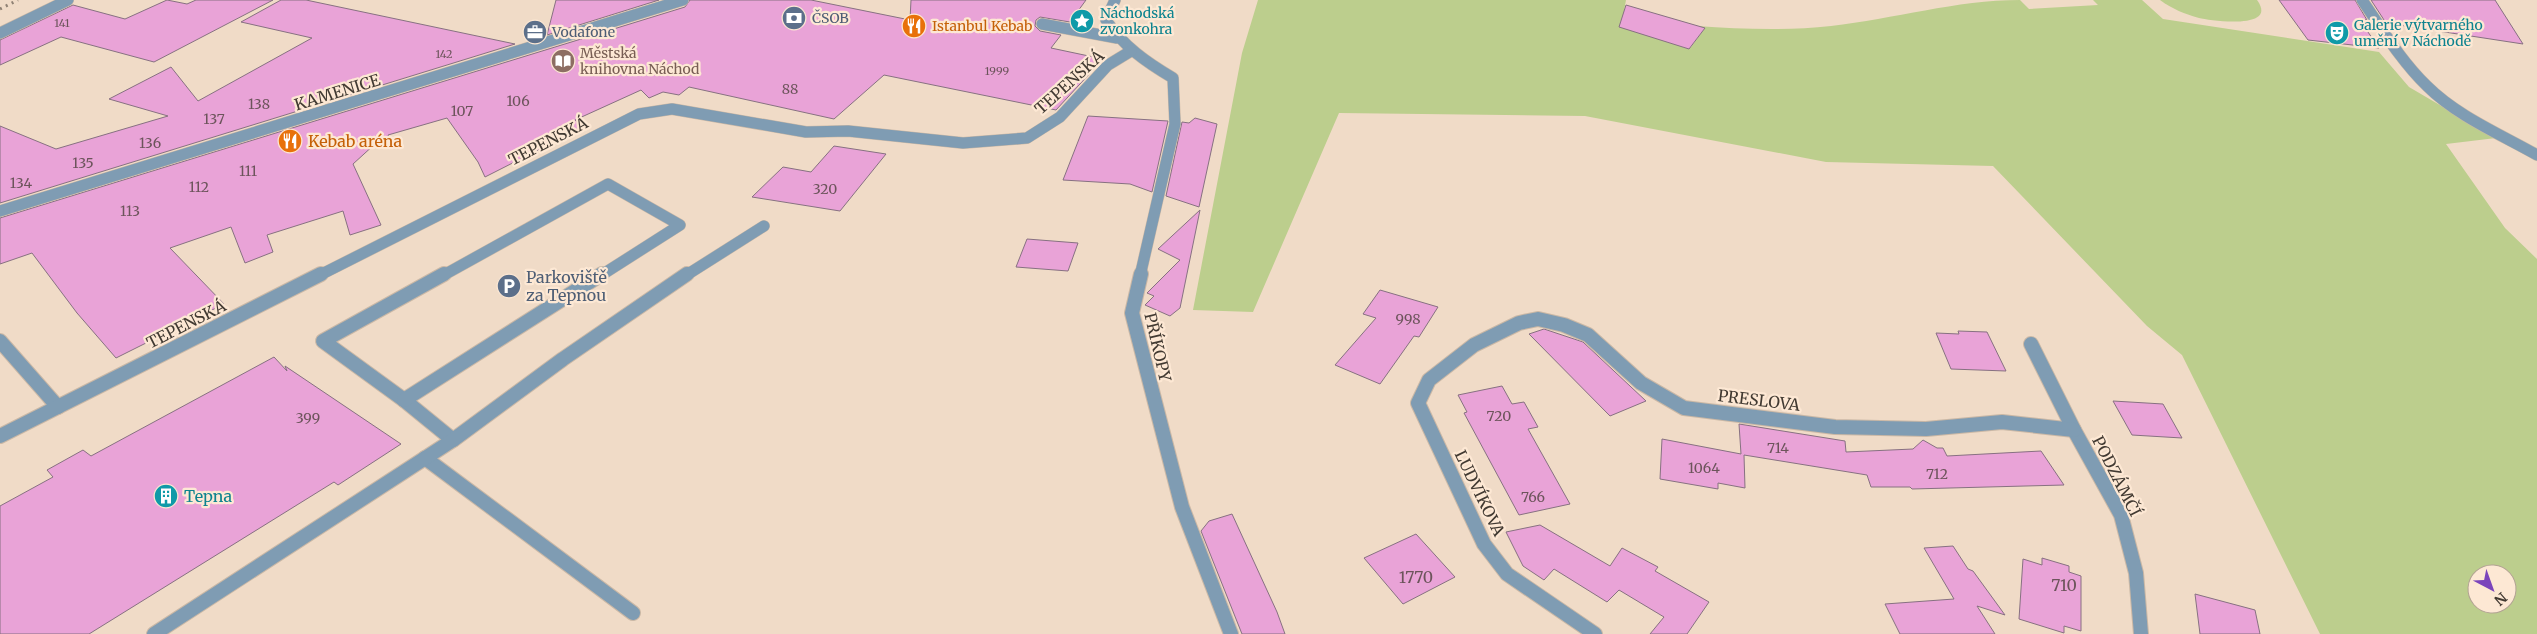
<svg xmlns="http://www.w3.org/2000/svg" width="2537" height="634" font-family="Merriweather,serif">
	<rect width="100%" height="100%" fill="#f0dbc7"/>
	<g fill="#bcce8d" fill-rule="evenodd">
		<path d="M1258,0h368l-2,11 29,10 -2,14 34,13 6,-1 14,-19 -8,-2c44,3 89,5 134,0 63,-7 125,-26 189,-26l9,9 69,-4 -5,-5h49l21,19 216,33 30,35 87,51 -50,6 59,84 32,31v375h-217l-138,-279 -35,-29 -154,-160 -167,-4 -241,-46 -246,-3 -86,199 -60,-2 49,-257zM2477,574h30v30h-30z"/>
		<path d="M2160,0h97c22,30 -46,21 -58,18 -14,-4 -27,-9 -39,-18z"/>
	</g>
	<g fill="#e9a3d7" stroke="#877181">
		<path d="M167,0l20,4 9,-4h77l-119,62 -93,-25 -61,28v-25l73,-35 52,14z"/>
		<path d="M281,0h25l209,44 -515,159v-77l56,23 112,-33 -59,-17 62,-32 27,34 114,-63 -71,-16z"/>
		<path d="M556,0h103l-112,35z"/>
		<path d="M690,0h121l99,20 1,-20h175l-16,22 -30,-5 -4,3 -1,6 5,5 21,4 -10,13 52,11 -47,51 -172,-35 -50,44 -145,-32 -10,8 -16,-3 -14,6 -8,-8 -66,30 12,8 -30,14 -1,-1 -71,36 -7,-15 -31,-44 -59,17 2,4 -15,5 -22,20 28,61 -31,10 -7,-24 -76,24 6,17 -28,11 -14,-36 -61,21 54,56 -108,54 -39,-45 -45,-60 -32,11v-46l685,-211z"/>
		<path d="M2279,0h76l12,20 -8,-1 20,29 -71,-8z"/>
		<path d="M2371,0h124l28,44 -137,-21z"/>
		<path d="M1626,5l79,23 -16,21 -70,-22z"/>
		<path d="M1088,116l80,5 -16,71 -22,-8 -67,-4z"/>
		<path d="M1195,118l22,6 -18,83 -33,-11 16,-74 7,1z"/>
		<path d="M834,146l52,8 -46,57 -88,-14 31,-30 28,5z"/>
		<path d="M1200,210l-20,98 -10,8 -25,-11 9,-9 -7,-3 33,-33 -22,-11z"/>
		<path d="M1027,239l51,4 -10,28 -52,-4z"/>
		<path d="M1380,290l58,17 -19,30 -5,-1 -34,48 -45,-19 41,-47 -13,-4z"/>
		<path d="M1544,329l39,13 63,59 -36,15 -81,-82z"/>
		<path d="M1958,331l29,1 19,39 -55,-2 -15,-36 23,1z"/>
		<path d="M274,357l13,14 -2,-5 116,78 -63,41 -4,-3 -245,152h-89v-128l53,-29 -6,-7 36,-20 8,6z"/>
		<path d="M1502,386l10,18 12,-2 14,25 -10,2 42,75 -51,11 -55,-102 3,-1 -9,-17z"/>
		<path d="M2113,401l50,3 19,34 -50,-3z"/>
		<path d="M1739,424l106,17 1,11 67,-3 10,-9 14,8h6l4,8 94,-5 23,34 -152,4 -2,-2h-39l-4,-12 -123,-20 1,33 -27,-5v6l-58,-10 2,-40 79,15z"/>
		<path d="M1232,514l45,98 8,22h-43l-41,-103 8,-10z"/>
		<path d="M1540,525l70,41 12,-18 36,19 -3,4 54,31 -22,32h-37l14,-17 -45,-27 -12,12 -53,-33 -10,11 -21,-14 -17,-34z"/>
		<path d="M1416,534l39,43 -52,27 -39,-46z"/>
		<path d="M1953,546l15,23 5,2 32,44 -28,-9 18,28h-95l-15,-30 69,-5 -30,-51z"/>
		<path d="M2042,558l27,8v6l12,4v55l-17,-5v7l-45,-14 4,-60 19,6z"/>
		<path d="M2195,594l60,16 5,24h-60z"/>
	</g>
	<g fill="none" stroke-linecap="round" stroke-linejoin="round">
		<g stroke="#cab8a6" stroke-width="12">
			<g id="minor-far1">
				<path d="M1115,0l-9,20c17,26 40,42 67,58l2,46 -35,152"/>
				<path d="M2362,0c20,29 39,61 65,86 30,30 73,48 110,69"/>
				<path d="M1042,24l75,14"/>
				<path d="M0,33l68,-33"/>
				<path d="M0,211l683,-211"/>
				<path d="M318,276l321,-162 33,-5 134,23 42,-1 115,12 64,-5 33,-21 48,-52 23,-14"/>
				<path d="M442,276l166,-92 72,41 -80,51"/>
				<path d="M685,276l79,-50"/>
			</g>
		</g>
		<g stroke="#cab8a6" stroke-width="16">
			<g id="minor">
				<path d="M1141,274l-9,39 50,194 49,127"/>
				<path d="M0,341l58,66"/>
				<path d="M2031,344l43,86 47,85 15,58 5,61"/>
				<path d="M404,400l49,40"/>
				<path d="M404,400l-81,-59 121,-67"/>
				<path d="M404,400l198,-126"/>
				<path d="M0,436l321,-162"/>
				<path d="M425,458l208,155"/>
				<path d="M154,634l299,-194 110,-81 124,-85"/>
				<path d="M1595,634l-88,-60 -23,-30 -66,-141 11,-23 45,-35 45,-22 19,-4 26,6 24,10 53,48 43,25 151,19 91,2 76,-7 72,8"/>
			</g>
		</g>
		<use href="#minor-far1" stroke="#7f9cb3" stroke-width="11"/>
		<use href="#minor" stroke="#7f9cb3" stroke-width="14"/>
		<path stroke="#8f8174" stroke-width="3" stroke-dasharray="2 4.5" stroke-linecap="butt" d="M0,9l18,-9"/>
	</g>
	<defs>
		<g id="bank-disc" transform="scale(1.25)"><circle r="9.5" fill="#5c6f8a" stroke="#fde8d4"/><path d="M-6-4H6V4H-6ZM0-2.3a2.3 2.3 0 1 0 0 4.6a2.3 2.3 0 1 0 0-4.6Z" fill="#fff"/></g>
		<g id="sight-disc" transform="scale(1.25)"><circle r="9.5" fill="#0f9aa8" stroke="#fde8d4"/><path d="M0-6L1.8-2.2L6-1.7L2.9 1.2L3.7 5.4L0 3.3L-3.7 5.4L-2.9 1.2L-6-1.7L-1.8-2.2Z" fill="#fff"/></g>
		<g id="restaurant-disc" transform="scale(1.25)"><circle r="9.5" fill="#e8710a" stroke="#fde8d4"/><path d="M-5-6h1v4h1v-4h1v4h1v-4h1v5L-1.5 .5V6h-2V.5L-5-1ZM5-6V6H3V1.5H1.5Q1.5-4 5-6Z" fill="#fff"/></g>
		<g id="office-disc" transform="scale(1.25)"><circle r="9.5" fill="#5c6f8a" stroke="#fde8d4"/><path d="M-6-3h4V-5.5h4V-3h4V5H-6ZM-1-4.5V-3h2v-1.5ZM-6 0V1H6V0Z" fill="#fff"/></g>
		<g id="theatre-disc" transform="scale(1.25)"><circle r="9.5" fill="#0f9aa8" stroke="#fde8d4"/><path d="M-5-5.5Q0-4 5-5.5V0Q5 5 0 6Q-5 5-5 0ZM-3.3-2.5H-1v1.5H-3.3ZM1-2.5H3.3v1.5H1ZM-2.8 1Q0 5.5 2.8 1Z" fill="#fff"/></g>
		<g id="library-disc" transform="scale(1.25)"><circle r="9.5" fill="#8d6e63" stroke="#fde8d4"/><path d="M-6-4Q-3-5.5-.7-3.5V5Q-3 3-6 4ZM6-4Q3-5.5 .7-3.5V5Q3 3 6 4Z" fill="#fff"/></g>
		<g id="parking-disc" transform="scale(1.25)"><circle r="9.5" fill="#5c6f8a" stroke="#fde8d4"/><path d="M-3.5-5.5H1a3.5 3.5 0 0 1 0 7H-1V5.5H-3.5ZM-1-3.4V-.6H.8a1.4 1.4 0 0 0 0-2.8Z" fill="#fff"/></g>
		<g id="building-disc" transform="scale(1.25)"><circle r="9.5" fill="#0f9aa8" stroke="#fde8d4"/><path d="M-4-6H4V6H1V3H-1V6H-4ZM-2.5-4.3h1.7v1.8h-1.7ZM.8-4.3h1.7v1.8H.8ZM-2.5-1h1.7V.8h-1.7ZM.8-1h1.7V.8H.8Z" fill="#fff"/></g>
	</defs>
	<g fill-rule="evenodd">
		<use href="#bank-disc" x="794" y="18"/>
		<use href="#sight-disc" x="1082" y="21"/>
		<use href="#restaurant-disc" x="914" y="26"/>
		<use href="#office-disc" x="535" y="32"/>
		<use href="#theatre-disc" x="2337" y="33"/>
		<use href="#library-disc" x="563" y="61"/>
		<use href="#restaurant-disc" x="290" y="141"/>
		<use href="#parking-disc" x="509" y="286"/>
		<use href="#building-disc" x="166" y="496"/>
	</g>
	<g text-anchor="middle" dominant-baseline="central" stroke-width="4.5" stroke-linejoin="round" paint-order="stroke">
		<g font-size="11" fill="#6c545b">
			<text x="62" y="23">141</text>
			<text x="444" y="54">142</text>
			<text x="997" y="71">1999</text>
		</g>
		<g font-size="14" fill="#0d838f" stroke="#fde8d4" text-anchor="start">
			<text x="1100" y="13">Náchodská<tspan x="1100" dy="16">zvonkohra</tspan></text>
			<text x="2354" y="25">Galerie výtvarného<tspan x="2354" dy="16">umění v Náchodě</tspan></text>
		</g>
		<g font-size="14" fill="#4e5e75" stroke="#fde8d4" text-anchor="start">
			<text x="812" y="18">ČSOB</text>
			<text x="552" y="32">Vodafone</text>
		</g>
		<g font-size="14" fill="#c56008" stroke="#fde8d4" text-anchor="start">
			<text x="932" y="26">Istanbul Kebab</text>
		</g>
		<g font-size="14" fill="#785e54" stroke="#fde8d4" text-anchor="start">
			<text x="580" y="53">Městská<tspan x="580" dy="16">knihovna Náchod</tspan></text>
		</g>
		<g font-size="14" fill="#6c545b">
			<text x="790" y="89">88</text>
			<text x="518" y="101">106</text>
			<text x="259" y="104">138</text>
			<text x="462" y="111">107</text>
			<text x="214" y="119">137</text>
			<text x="150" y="143">136</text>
			<text x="83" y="163">135</text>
			<text x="248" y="171">111</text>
			<text x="21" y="183">134</text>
			<text x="199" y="187">112</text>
			<text x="825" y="189">320</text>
			<text x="130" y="211">113</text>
			<text x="1408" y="319">998</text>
			<text x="1499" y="416">720</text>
			<text x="308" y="418">399</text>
			<text x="1778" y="448">714</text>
			<text x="1704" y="468">1064</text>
			<text x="1937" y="474">712</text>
			<text x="1533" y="497">766</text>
		</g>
		<g font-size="16" fill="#423a32" stroke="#fde8d4">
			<text transform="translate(1069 82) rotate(-42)">TEPENSKÁ</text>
			<text transform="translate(337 92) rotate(-17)">KAMENICE</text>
			<text transform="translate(548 141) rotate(-27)">TEPENSKÁ</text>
			<text transform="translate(186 324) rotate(-27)">TEPENSKÁ</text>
			<text transform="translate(1158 347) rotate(77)">PŘÍKOPY</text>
			<text transform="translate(1759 400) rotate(7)">PRESLOVA</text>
			<text transform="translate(2117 476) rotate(63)">PODZÁMČÍ</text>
			<text transform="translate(1480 493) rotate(64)">LUDVÍKOVA</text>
		</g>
		<g font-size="16" fill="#c56008" stroke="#fde8d4" text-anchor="start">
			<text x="308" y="141">Kebab aréna</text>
		</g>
		<g font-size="16" fill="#4e5e75" stroke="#fde8d4" text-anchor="start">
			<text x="526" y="277">Parkoviště<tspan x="526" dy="18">za Tepnou</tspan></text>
		</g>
		<g font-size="16" fill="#0d838f" stroke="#fde8d4" text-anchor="start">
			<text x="184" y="496">Tepna</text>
		</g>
		<g font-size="16" fill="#6c545b">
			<text x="1416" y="577">1770</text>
			<text x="2064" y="585">710</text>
		</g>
	</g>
	<g transform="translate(2492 589) rotate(139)"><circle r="24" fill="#fde8d4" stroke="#b2a293"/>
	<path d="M0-4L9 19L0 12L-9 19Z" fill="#7b44bb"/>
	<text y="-8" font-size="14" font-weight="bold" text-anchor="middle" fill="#423a32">N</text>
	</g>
</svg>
